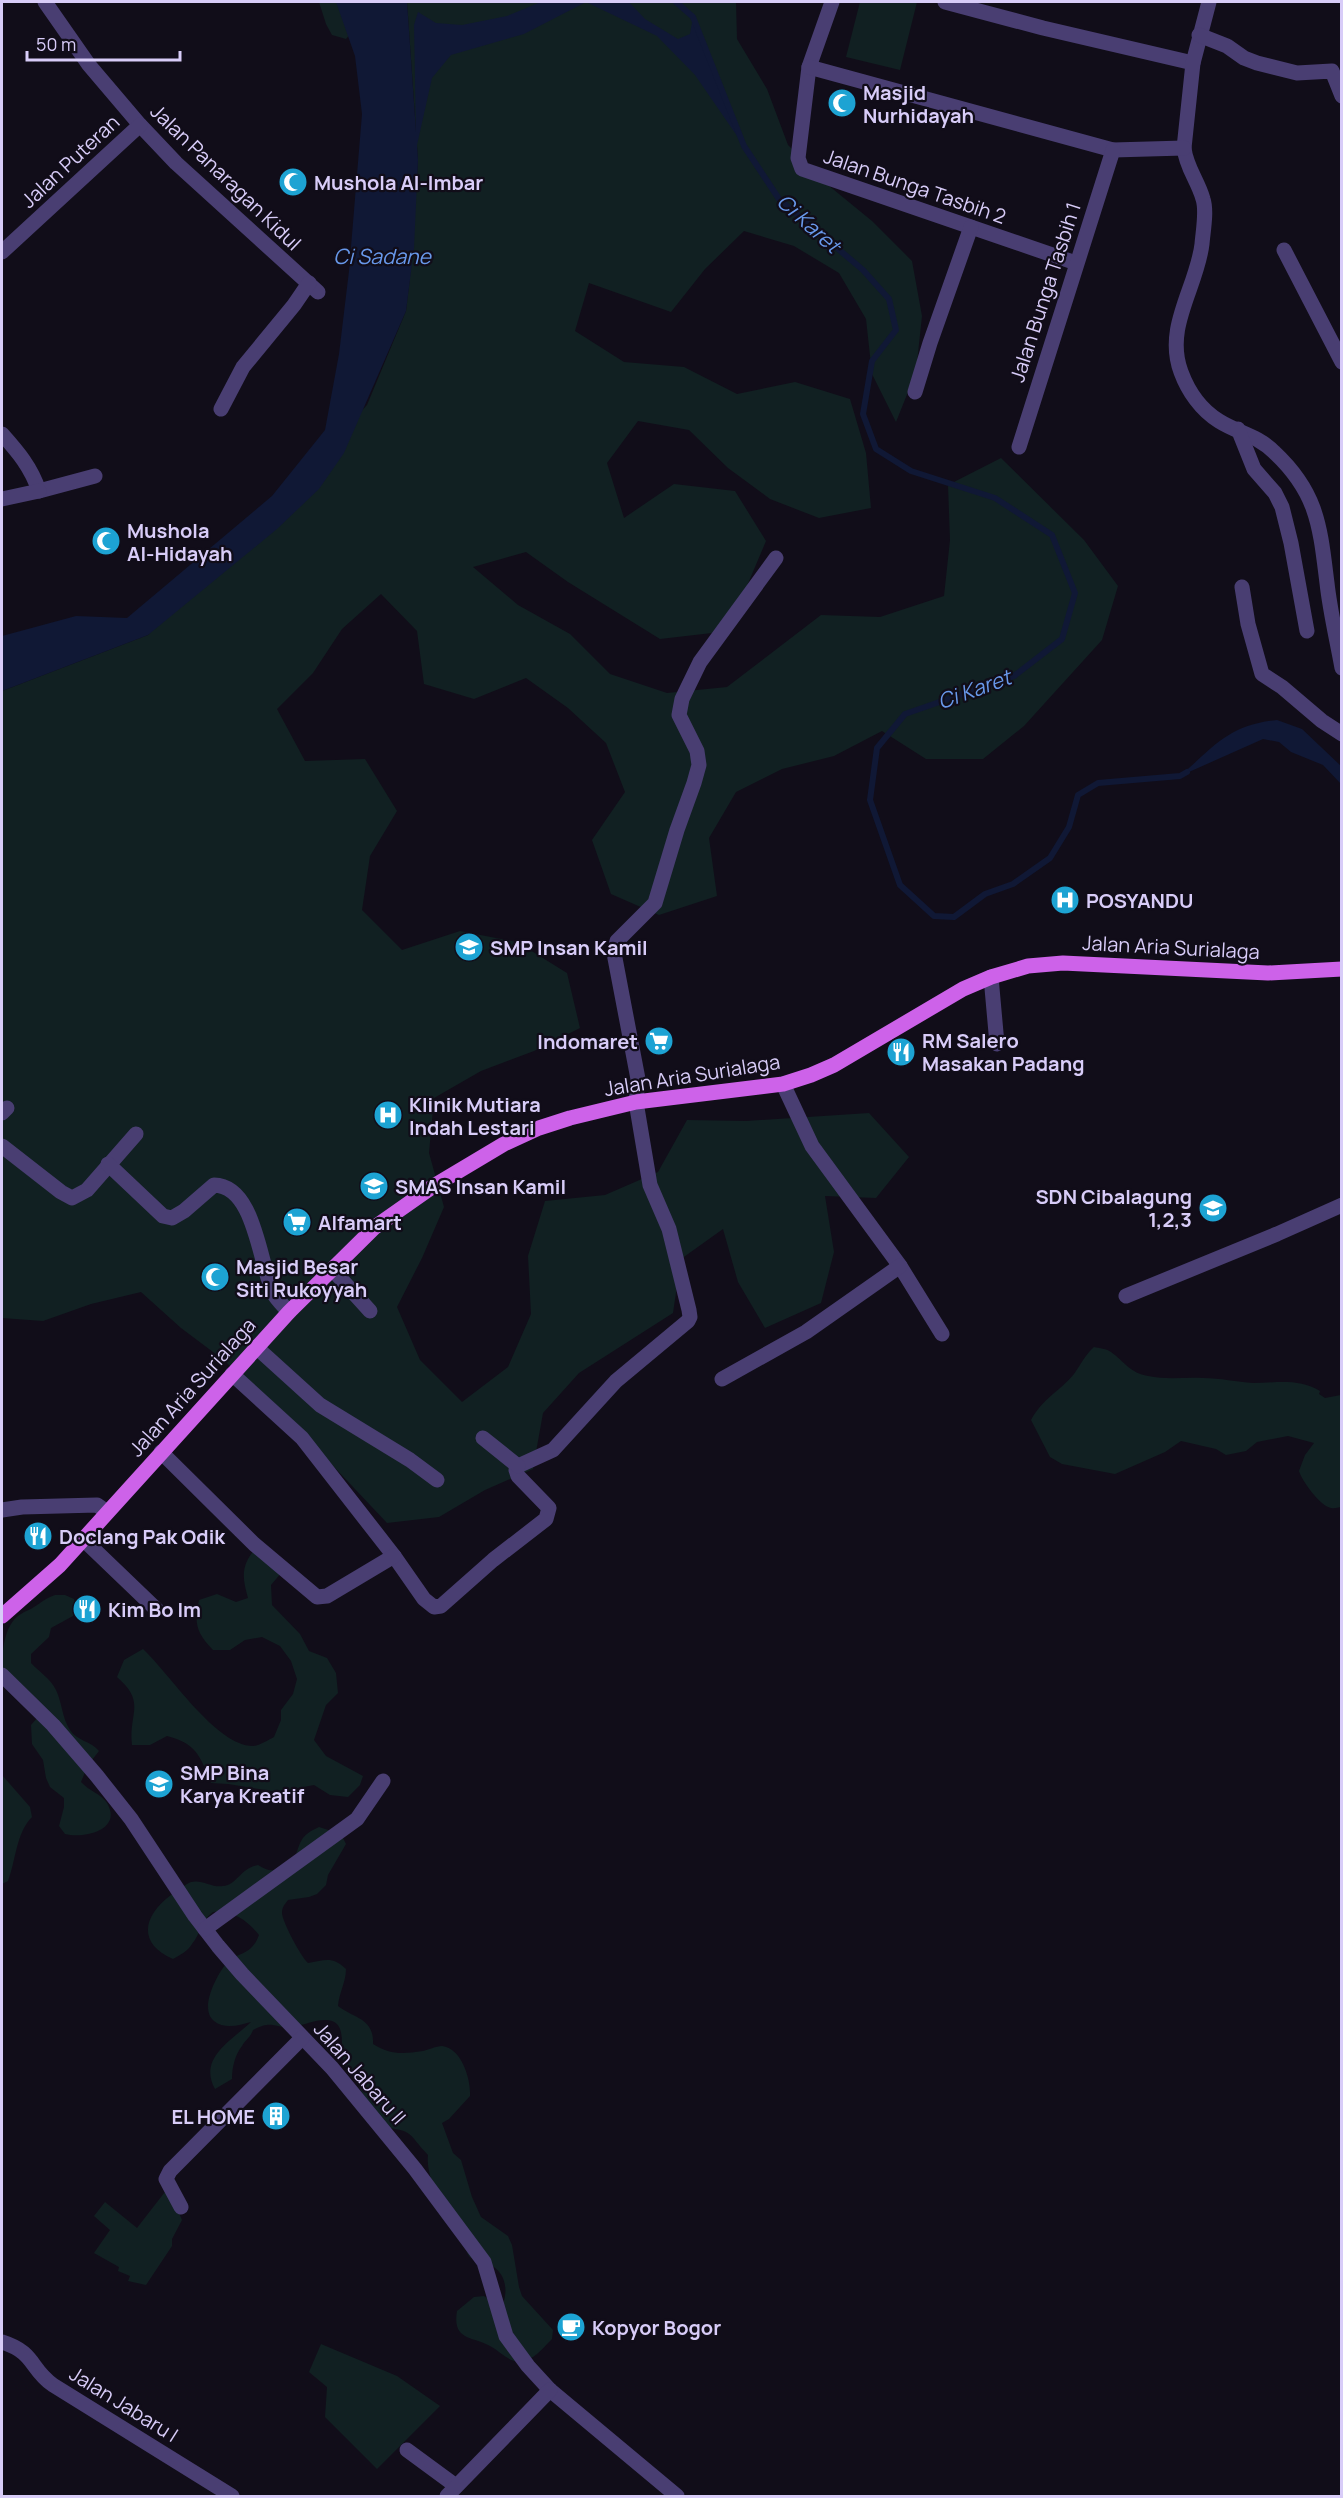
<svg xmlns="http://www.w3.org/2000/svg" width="1343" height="2498" font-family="Manrope,sans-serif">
	<rect width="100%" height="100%" fill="#110d19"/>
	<g fill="#112022">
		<path d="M319,2h39l-3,26 -9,11 -14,-4 -6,-11z"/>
		<path d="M407,2h329l1,37 30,50 21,56 40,40 44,36 40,40 10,55 -6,56 -20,50 -24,-48 -6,-55 -27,-46 -45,-27 -50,-15 -39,38 -34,43 -82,-29 -14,48 49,31 60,5 53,27 58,-12 55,17 16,54 5,55 -52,10 -49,-19 -42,-31 -39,-38 -51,-9 -31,42 17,55 50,-34 61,7 31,50 -22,52 -32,40 -52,6 -92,-57 -42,-30 -53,15 45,38 52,29 40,40 57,19 60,-6 94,-72 59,2 64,-21 6,-56 -2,-55 53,-27 83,82 34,46 -16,54 -78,86 -41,33h-57l-44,-28 -48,25 -52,13 -46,23 -27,46 8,58 -58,19 -48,-21 -19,-54 33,-48 -19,-49 -38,-35 -42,-30 -52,21 -50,-15 -7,-53 -36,-37 -39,35 -29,44 -36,36 28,52 60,-2 32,52 -27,45 -8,54 40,40 58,-19 57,11 50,31 13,55 -46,23 -53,20 -47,27 -5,55 15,54 -22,51 -25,49 23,53 42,42 46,-35 23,-53 -3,-58 17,-55 60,-6 53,-23 29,-52 59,1 123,-8 40,44 -33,41 -51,-2 9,56 -13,51 -56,25 -27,-46 -15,-53 -42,30 -8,54 -94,60 -36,40 -10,56 -48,21 -46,27 -52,6 -83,-88 -39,-34 -40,-40 -44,-33 -40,-36 -50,12 -48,17 -41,-3v-627l146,-56 219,-230 39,-94 6,-51 6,-100z"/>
		<path d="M860,2h57l-17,68 -54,-13z"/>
		<path d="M1094,1347c5,1 13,2 17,5 14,10 19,21 37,24 19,4 36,1 55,2 17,0 34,4 50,5 23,0 46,-5 67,8l-1,3 6,4 16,-3v112c-3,0 -6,2 -10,1 -11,-2 -29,-27 -32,-37l6,-16 9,-12 -26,-7 -31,6 -11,9 -20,4 -10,-6 -35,-8 -16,11 -50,22 -53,-10 -12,-7 -19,-37c12,-22 28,-28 43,-46 7,-10 11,-19 20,-27z"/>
		<path d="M255,1549l27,23 -11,13 1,20 28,29 9,17 18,7 9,15 2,20 -12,12 -12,35 12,16 37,20 -3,9 -12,12 -18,-2 -16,-10 -36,7 -50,-8 -17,-1c-11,-27 -14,-39 -44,-47l-17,9h-18c-4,-32 15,-42 -15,-68l7,-17 19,-11c27,25 73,97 110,97 6,0 15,-6 21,-9l7,-17v-10l12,-16 4,-15 -6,-18 -11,-15 -18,-9 -17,3 -15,10h-17c-17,-18 -19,-26 -14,-50l18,-6 19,8 12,-4c-6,-21 -7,-32 7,-49z"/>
		<path d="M55,1595h10l9,4 3,9 -4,8 -22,12 -2,9 -18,17v9c8,9 19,15 25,27 6,12 6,28 14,40 7,11 21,11 29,21l-11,14 -7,17c8,9 19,11 26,21 16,27 -23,36 -42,31l-6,-8 5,-19v-9l-14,-11 -4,-9 -3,-18 -11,-16 -1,-19 7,-8 -36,-41c0,-19 0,-51 19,-62 4,-3 9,-4 13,-7 8,-5 12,-9 21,-12z"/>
		<path d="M2,1775l28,32 2,10c-16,16 -16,43 -24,64l-6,3z"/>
		<path d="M319,1827l22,7 5,10 -18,31 -2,10 -9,9 -8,3 -21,3c-3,4 -6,7 -6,13 0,8 19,44 26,50 17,-3 25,-7 38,6 0,13 -7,24 -8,37 17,13 36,12 35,38 17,11 30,10 50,7 5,-1 13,-5 19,-5 20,2 29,34 28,50l-21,23 -7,4 11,30 8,7 11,37 9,20 27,19 4,9 7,42 3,9 31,34 -1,9c-7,7 -16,18 -25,21 -15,7 -25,-8 -37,-14 -17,-10 -38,-5 -33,-35l17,-14 10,-1 9,6 10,2c6,-17 1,-34 -16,-41 -4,-2 -11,-2 -14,-4 -7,-3 -7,-11 -8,-18 -14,-23 -40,-57 -37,-86 -21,-22 -13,-24 -46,-28l-31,-54c-2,-2 -5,-4 -6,-7 -8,-14 6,-46 -20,-46 -11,0 -21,5 -32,7 -18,2 -20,-8 -40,3 -3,8 -7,9 -11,16 -7,9 -10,21 -10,33l-17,10c-17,-31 16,-48 36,-67 -11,3 -26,8 -37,-1 -15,-12 2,-44 11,-56 12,-14 26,-8 34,-30 -12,-15 -26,-25 -46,-23 -15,12 -11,20 -21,32 -4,7 -12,11 -19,15 -37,-16 -29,-44 -2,-64 6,-4 13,-10 20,-13 11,-3 21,6 32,4 14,-1 17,-18 35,-21 15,10 22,4 36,-5 7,-18 5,-24 25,-33z"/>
		<path d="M168,2188l14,32 -10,19v7l-26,39 -18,-4 2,-5 -12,-5 1,-4 -25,-14 16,-23 -16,-14 11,-14 32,26z"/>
		<path d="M321,2344l76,32 43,30 -63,63 -52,-52 2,-30 -18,-15z"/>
	</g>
	<g fill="#101835">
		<path d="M336,2h71l9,130 -2,-107 4,-13 18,11 26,2 45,-9 34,-14h45l-62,32 -73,21 -19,23 -15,67 1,15 -4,88 -8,63 -62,142 -25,36 -42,40 -129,106 -146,56v-55l74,-20 51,2 145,-122 53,-66 14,-76 10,-83 13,-157 -7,-58z"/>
		<path d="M586,2h43l16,17 33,20 12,-5 3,-17 51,129 -49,-71 -38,-39z"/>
		<path d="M1277,720l25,9 39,37v18l-18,-19 -32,-13 -12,-10 -16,-3 -83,37c35,-30 48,-51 97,-56z"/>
	</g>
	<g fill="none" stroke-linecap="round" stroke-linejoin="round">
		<path stroke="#101835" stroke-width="6" d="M676,2l17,15 51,129 35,53 84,71 26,29 7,31 -24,31 -9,53 13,35 35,22 84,27 57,37 23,58 -13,46 -48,37 -109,38 -28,34 -7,52 30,85 34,31 20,1 31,-23 28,-10 37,-26 19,-31 9,-32 20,-12 82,-7 7,-4"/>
		<g stroke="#493e72" stroke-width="15">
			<path d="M45,2l44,63 51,60 36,38 142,129"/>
			<path d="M832,2l-23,65 -11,91 4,11 274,94"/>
			<path d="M945,2l98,26 150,35"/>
			<path d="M1209,2l-16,61 -9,85c2,19 14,33 19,51 4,12 0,32 -1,45 -5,43 -38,83 -21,128 7,19 20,38 38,49 19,12 38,14 55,31 44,41 46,75 53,131 3,28 10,57 15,85"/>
			<path d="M1199,35l28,11 17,12 13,5 40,10 35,-2 10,25"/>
			<path d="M809,67l304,83 71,-2"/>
			<path d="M1284,250l58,112"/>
			<path d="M2,252l138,-127"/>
			<path d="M915,392l15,-49 41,-116"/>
			<path d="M221,409l22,-42 51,-62 15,-22"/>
			<path d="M1238,429l16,40 21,24 7,14 9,36 16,88"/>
			<path d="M2,434c16,18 29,33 37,57l56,-15"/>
			<path d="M1019,447l94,-297"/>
			<path d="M2,499l37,-8"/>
			<path d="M1242,587l6,37 14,50 20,13 40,34 20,13"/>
			<path d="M991,977l6,67"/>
			<path d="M783,1084l29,62 88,120 42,68"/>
			<path d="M2,1113l5,-5"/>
			<path d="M2,1146l59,46 11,6 15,-8 49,-56"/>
			<path d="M108,1164l55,52 9,2 12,-7 30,-26c42,1 45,80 60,109 3,6 10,12 15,18"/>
			<path d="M332,1269l38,42"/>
			<path d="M1126,1296l151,-62 65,-29"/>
			<path d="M256,1347l64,58 90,55 27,20"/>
			<path d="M232,1374l70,64 92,118 30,43 10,8 7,-1 52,-46 53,-41 3,-11 -31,-32 -2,-6 2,-4 35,-16 63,-69 72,-60 2,-4 -1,-7 -20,-81 -19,-44 -14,-83 2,-23 -24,-126 3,-12 38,-38 22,-73 17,-47 5,-18 -2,-14 -18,-36 3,-16 18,-37 76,-104"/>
			<path d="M722,1379l84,-47 94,-66"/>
			<path d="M483,1438l35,28"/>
			<path d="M161,1452l93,92 63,53 10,-1 67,-40"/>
			<path d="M2,1510l20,-3 75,-2 10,7"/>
			<path d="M83,1539l74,71"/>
			<path d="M2,1675l51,50 44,51 34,43 64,97 23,30 24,28 90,94 83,101 69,93 22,74 22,30 22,24 127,106"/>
			<path d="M205,1929l152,-110 26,-38"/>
			<path d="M181,2207l-15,-28 4,-8 132,-133"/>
			<path d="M2,2342c34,11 27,26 51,43l179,111"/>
			<path d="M407,2450l49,36"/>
			<path d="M447,2496l103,-106"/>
		</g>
		<path stroke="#cd62e9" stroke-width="15" d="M2,1616l58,-51 229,-253 86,-85 57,-40 72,-43 35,-16 31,-10 66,-16 147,-18 28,-9 23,-10 129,-76 28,-12 37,-11 35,-3 205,10 74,-4"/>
	</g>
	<defs>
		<g id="mosque-disc" transform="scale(1.5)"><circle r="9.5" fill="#1da3d3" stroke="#110d19"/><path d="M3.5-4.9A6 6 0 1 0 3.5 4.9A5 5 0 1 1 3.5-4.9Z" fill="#fff"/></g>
		<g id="hospital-disc" transform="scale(1.5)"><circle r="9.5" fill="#1da3d3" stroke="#110d19"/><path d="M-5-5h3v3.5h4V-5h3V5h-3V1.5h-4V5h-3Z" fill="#fff"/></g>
		<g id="school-disc" transform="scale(1.5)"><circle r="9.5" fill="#1da3d3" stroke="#110d19"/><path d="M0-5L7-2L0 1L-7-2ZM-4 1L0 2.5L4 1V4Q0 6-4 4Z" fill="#fff"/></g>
		<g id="supermarket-disc" transform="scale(1.5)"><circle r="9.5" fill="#1da3d3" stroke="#110d19"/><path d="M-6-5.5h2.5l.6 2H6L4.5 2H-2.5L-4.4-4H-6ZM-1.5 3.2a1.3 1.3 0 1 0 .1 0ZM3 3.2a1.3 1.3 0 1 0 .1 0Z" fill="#fff"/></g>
		<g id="restaurant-disc" transform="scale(1.5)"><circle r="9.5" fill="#1da3d3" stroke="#110d19"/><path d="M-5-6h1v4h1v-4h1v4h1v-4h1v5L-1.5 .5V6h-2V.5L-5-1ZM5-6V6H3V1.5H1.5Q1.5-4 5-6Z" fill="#fff"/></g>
		<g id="building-disc" transform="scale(1.5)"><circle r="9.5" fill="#1da3d3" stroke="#110d19"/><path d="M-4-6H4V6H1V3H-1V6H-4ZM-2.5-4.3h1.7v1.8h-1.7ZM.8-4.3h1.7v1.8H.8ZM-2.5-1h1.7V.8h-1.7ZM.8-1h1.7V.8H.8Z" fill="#fff"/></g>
		<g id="cafe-disc" transform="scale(1.5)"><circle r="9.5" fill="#1da3d3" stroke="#110d19"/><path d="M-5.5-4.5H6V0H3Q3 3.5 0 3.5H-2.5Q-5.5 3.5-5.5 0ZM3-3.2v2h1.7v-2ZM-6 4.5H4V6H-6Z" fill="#fff"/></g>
	</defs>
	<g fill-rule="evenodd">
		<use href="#mosque-disc" x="842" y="103"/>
		<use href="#mosque-disc" x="293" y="182"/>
		<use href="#mosque-disc" x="106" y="541"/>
		<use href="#hospital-disc" x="1065" y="900"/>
		<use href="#school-disc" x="469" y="947"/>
		<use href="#supermarket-disc" x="659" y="1041"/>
		<use href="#restaurant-disc" x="901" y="1052"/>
		<use href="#hospital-disc" x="388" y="1115"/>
		<use href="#school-disc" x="374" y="1186"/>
		<use href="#school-disc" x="1213" y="1208"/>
		<use href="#supermarket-disc" x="297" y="1222"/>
		<use href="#mosque-disc" x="215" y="1277"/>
		<use href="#restaurant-disc" x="38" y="1536"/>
		<use href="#restaurant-disc" x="87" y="1609"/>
		<use href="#school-disc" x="159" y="1784"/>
		<use href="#building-disc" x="276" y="2116"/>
		<use href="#cafe-disc" x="571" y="2327"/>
	</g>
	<g text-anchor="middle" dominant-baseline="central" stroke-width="4.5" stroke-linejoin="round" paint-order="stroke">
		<g font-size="20" font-weight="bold" fill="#d8ccf8" stroke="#110d19" text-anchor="start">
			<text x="863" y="92">Masjid<tspan x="863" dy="23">Nurhidayah</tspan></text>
			<text x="314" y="182">Mushola Al-Imbar</text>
			<text x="127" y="530">Mushola<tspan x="127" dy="23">Al-Hidayah</tspan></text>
			<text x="1086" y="900">POSYANDU</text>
			<text x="490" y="947">SMP Insan Kamil</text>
			<text x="922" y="1040">RM Salero<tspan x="922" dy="23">Masakan Padang</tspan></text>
			<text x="638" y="1041" text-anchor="end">Indomaret</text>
			<text x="409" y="1104">Klinik Mutiara<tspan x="409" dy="23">Indah Lestari</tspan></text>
			<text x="395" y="1186">SMAS Insan Kamil</text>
			<text x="1192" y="1196" text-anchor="end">SDN Cibalagung<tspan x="1192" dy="23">1,2,3</tspan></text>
			<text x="318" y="1222">Alfamart</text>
			<text x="236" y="1266">Masjid Besar<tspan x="236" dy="23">Siti Rukoyyah</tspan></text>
			<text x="59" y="1536">Doclang Pak Odik</text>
			<text x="108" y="1609">Kim Bo Im</text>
			<text x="180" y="1772">SMP Bina<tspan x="180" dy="23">Karya Kreatif</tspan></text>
			<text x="255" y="2116" text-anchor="end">EL HOME</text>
			<text x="592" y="2327">Kopyor Bogor</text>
		</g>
		<g font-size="20" fill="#d8ccf8" stroke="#110d19">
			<text transform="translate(70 161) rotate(-43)">Jalan Puteran</text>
			<text transform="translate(226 177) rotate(44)">Jalan Panaragan Kidul</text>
			<text transform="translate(915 186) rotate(19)">Jalan Bunga Tasbih 2</text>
			<text transform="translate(1045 292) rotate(-72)">Jalan Bunga Tasbih 1</text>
			<text transform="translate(1171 947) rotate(3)">Jalan Aria Surialaga</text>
			<text transform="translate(692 1075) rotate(-9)">Jalan Aria Surialaga</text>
			<text transform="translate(192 1387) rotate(-48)">Jalan Aria Surialaga</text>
			<text transform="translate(360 2073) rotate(49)">Jalan Jabaru II</text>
			<text transform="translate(124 2404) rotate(32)">Jalan Jabaru I</text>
		</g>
		<g font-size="21" font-style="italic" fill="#6898ea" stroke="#110d19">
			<text transform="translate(809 223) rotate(42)">Ci Karet</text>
			<text x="382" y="256">Ci Sadane</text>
			<text transform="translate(974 689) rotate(-20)">Ci Karet</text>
		</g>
	</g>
	<rect width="1343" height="2498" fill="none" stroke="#d8ccf8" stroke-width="6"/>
	<path d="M27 51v9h153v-9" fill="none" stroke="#d8ccf8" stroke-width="3"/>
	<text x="36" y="51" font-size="18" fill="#d8ccf8" stroke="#110d19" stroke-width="4.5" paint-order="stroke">50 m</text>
</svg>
